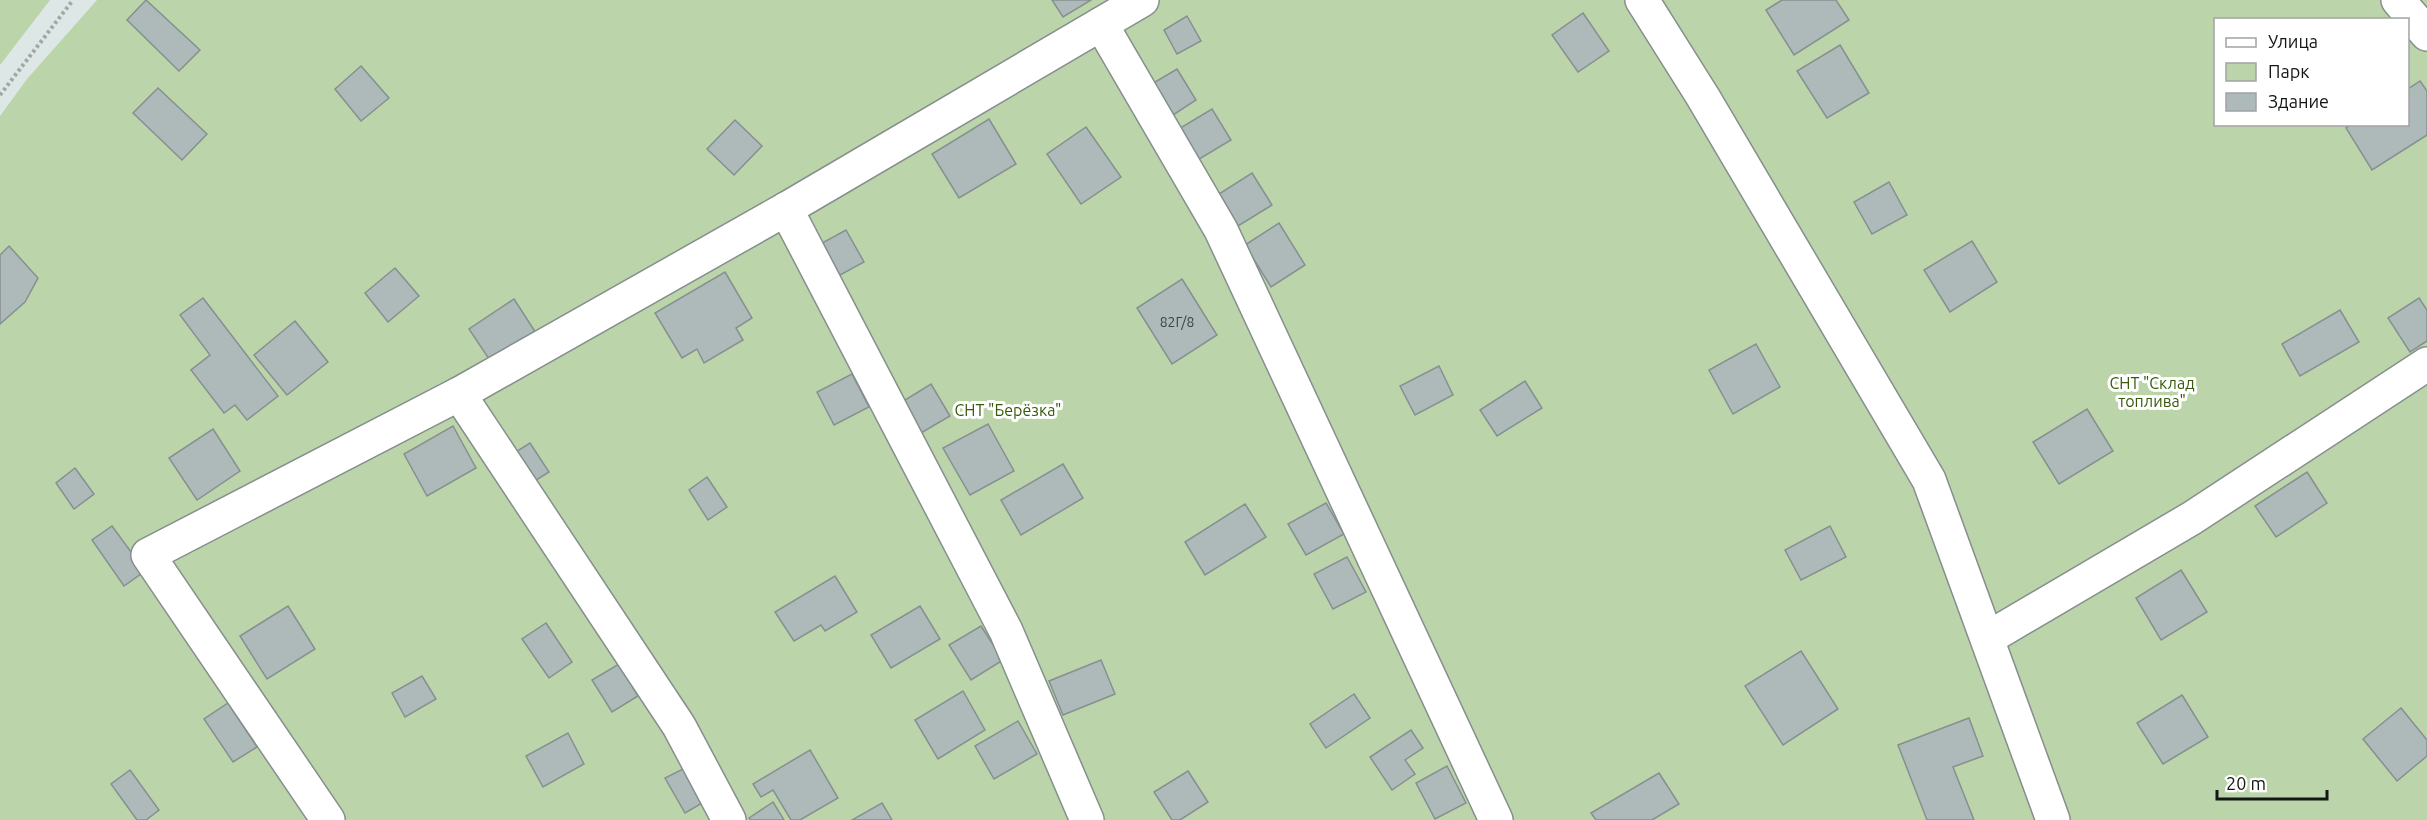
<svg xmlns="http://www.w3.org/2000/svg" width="2427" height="820" font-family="Ubuntu,sans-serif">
	<rect width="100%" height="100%" fill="#dde7e5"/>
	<g fill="#bcd4a9" fill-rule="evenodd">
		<path d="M0,0h50l-50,65z"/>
		<path d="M97,0h2330v820h-2427v-704l27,-37zM2216,20h192v104h-192z"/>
	</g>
	<g fill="#aeb9ba" stroke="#869091" stroke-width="1.5">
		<path d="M146,0l54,50 -21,21 -52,-51z"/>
		<path d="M1052,0h39l-28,17z"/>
		<path d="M1782,0h54l13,20 -55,35 -28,-45z"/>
		<path d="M1583,13l26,38 -31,21 -26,-37z"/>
		<path d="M1187,16l14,25 -24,13 -13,-24z"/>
		<path d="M1840,45l29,48 -42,25 -30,-47z"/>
		<path d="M361,66l28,32 -28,23 -26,-32z"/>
		<path d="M1177,69l19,31 -26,17 -20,-32z"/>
		<path d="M2420,81l7,10v44l-55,35 -26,-42 5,-4h57v-35z"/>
		<path d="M158,88l49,46 -25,26 -49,-47z"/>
		<path d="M1212,109l19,31 -35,21 -19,-31z"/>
		<path d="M989,119l27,45 -57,34 -27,-44z"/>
		<path d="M735,120l27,26 -28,29 -27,-26z"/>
		<path d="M1086,127l35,50 -40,27 -34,-50z"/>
		<path d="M1252,173l20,32 -34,21 -19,-32z"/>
		<path d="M1889,182l18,33 -35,19 -18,-32z"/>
		<path d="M1279,223l26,42 -34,22 -26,-42z"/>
		<path d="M846,230l18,32 -33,18 -18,-32z"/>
		<path d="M1972,241l25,41 -47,30 -26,-42z"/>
		<path d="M9,246l29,32 -13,24 -25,22v-69z"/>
		<path d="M395,268l24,28 -31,26 -23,-29z"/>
		<path d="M725,272l27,46 -16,10 7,12 -39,23 -7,-14 -15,9 -27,-45z"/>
		<path d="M1182,279l35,56 -45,29 -35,-56z"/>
		<path d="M203,298l75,98 -31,24 -12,-15 -11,8 -33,-43 19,-15 -30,-40z"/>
		<path d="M2419,298l8,12v31l-17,11 -22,-34z"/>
		<path d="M514,299l22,34 -45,29 -22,-33z"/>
		<path d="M2340,310l19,32 -59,34 -18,-32z"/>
		<path d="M295,321l33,41 -41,33 -33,-40z"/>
		<path d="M1756,344l24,43 -47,27 -24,-44z"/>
		<path d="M1439,366l14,29 -38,20 -15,-29z"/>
		<path d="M852,374l17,33 -35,18 -17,-33z"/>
		<path d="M1525,381l17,27 -45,28 -17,-26z"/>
		<path d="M931,384l19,32 -34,20 -19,-31z"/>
		<path d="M2087,409l26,42 -54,33 -26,-42z"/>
		<path d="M988,424l26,47 -44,24 -27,-47z"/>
		<path d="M453,426l23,42 -49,28 -23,-42z"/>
		<path d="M213,429l27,42 -43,29 -28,-42z"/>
		<path d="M530,443l19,29 -19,12 -19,-29z"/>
		<path d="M1063,464l20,34 -62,37 -20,-35z"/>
		<path d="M75,468l19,26 -20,15 -18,-26z"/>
		<path d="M2307,472l20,31 -51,34 -21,-31z"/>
		<path d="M707,477l20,30 -19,13 -19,-30z"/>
		<path d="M1326,503l18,31 -38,21 -18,-31z"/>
		<path d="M1245,504l21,33 -61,38 -20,-33z"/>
		<path d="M112,526l33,45 -21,15 -32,-46z"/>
		<path d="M1830,526l16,31 -45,23 -16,-30z"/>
		<path d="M1347,557l19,35 -33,17 -19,-35z"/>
		<path d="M2181,570l26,42 -46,28 -25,-42z"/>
		<path d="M835,576l22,36 -32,19 -4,-6 -27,16 -19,-29z"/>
		<path d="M288,606l27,43 -48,30 -27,-43z"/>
		<path d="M920,606l20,33 -49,29 -20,-33z"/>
		<path d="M546,623l26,39 -23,16 -27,-39z"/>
		<path d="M981,626l22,34 -32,20 -22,-35z"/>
		<path d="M1801,651l37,58 -55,36 -38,-59z"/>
		<path d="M1101,660l14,34 -52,21 -14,-34z"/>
		<path d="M619,664l19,32 -26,16 -20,-32z"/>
		<path d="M422,676l14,23 -31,18 -13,-24z"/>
		<path d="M963,691l22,39 -47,29 -23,-39z"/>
		<path d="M1354,694l16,24 -44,30 -16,-24z"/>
		<path d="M2182,695l26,42 -45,27 -26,-41z"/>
		<path d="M228,703l29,44 -24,15 -29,-43z"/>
		<path d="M2401,708l26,32v16l-30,25 -34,-42z"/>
		<path d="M1969,718l14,38 -30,11 21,53h-47l-29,-75z"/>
		<path d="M1018,721l19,33 -43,25 -19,-33z"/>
		<path d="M1411,730l12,18 -18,12 10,14 -23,16 -22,-33z"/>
		<path d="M568,733l16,31 -41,23 -17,-31z"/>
		<path d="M810,750l28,48 -38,22h-9l-18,-30 -12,7 -8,-13z"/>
		<path d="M1447,766l19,37 -31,16 -19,-36z"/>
		<path d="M685,768l19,34 -19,11 -20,-35z"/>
		<path d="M130,770l29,40 -13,10h-9l-26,-36z"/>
		<path d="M1188,771l20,31 -28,18h-8l-18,-28z"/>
		<path d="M1659,773l20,31 -27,16h-56l-5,-7z"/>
		<path d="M773,802l11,18h-33l-2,-2z"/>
		<path d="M882,803l10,17h-40z"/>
	</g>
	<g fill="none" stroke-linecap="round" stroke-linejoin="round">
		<g stroke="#858f8d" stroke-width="36">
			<g id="minor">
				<path d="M1642,0l61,97 226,383 124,340"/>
				<path d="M2398,0l29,34"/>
				<path d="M1101,24l120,206 275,590"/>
				<path d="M786,209l220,422 81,189"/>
				<path d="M459,394l220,332 50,94"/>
				<path d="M1988,638l204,-120 235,-154"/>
				<path d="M328,820l-180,-265 311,-161 327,-185 356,-209"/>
			</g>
		</g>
		<path stroke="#a0a8a6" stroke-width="4" stroke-dasharray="3 3" stroke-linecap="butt" d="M0,95l73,-95"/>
		<use href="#minor" stroke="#fff" stroke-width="33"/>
	</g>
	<g text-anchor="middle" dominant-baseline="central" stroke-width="6" stroke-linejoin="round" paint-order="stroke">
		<g font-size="14" fill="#3a403f">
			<text x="1177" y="322">82Г/8</text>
		</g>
		<g font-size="16" fill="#365a0a" stroke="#fff">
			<text x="2152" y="383">СНТ "Склад<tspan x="2152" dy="18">топлива"</tspan></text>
			<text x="1008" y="410">СНТ "Берёзка"</text>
		</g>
	</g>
	<rect x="2214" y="18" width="195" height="108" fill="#ffffff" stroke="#a1a2a2" stroke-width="1.5"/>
	<rect x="2226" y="38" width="30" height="9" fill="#ffffff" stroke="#a1a2a2" stroke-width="1.5"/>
	<text x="2268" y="48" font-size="18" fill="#131716">Улица</text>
	<rect x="2226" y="63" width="30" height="18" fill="#bcd4a9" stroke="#a1a2a2" stroke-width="1.5"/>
	<text x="2268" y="78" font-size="18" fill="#131716">Парк</text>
	<rect x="2226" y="93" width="30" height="18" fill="#aeb9ba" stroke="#a1a2a2" stroke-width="1.5"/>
	<text x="2268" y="108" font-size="18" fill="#131716">Здание</text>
	<path d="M2217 790v9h110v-9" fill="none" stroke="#131716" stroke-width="3"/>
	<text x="2226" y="790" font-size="18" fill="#131716" stroke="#ffffff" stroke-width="4.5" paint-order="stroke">20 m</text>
</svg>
